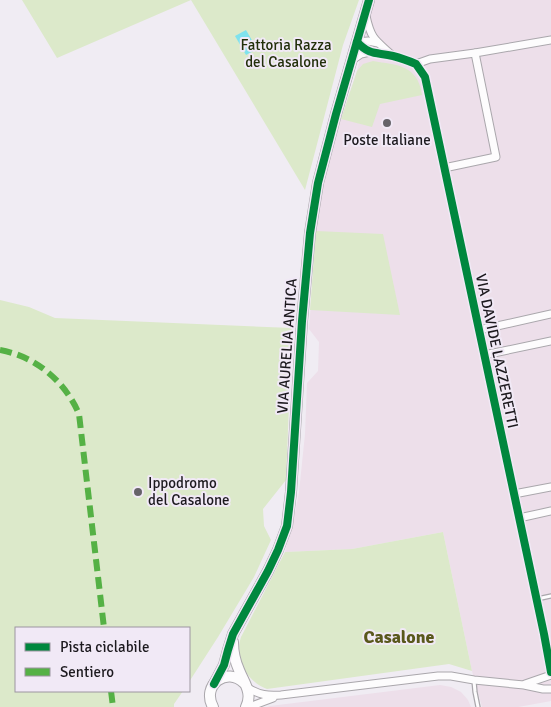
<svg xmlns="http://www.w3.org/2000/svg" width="551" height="707" font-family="Signika,sans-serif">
	<rect width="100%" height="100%" fill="#f0ecf3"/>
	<g fill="#eddfea">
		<path d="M374,0h177v701l-33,6h-36l-10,-36 -29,-139 -91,17 -67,3 10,-39 4,-21 6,-58 2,-51 11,-12 1,-29 -10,-13 9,-121 5,-26 18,-63 16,-48z"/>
		<path d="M440,685l11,2 10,5 7,8 3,7h-204l3,-1z"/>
	</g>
	<g fill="#dce9ca">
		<path d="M22,0h337l-16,45 -38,145 -114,-190 -134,58z"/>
		<path d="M373,61c24,4 45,4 49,34l-42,9 -8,23 -31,-8 16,-48 6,-7z"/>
		<path d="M316,231l67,3 17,81 -90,-5z"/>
		<path d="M0,300l29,7 26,11 237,10 -6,152 -23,29 1,17 7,14 -17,37 -36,60 -29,45v-54h-173v63h167l-9,13v3h-174z"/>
		<path d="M443,532l29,139 -23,-7 -182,25c-20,-7 -33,-31 -26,-52l44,-85 67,-3z"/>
	</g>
	<path fill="#7fe2ed" d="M246,30l11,19 -11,6 -11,-19z"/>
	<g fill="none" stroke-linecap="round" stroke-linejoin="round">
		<g stroke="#aaa7ac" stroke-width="5.5">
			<g id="lane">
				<path d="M537,599l14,-3"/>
				<path d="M474,681l1,11 3,15"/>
			</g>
		</g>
		<g stroke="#aaa7ac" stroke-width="9">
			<g id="street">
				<path d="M366,16c5,23 9,24 26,39"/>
				<path d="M357,42c13,14 20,10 36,14 8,2 16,5 23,8l9,13 119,557 7,38"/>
				<path d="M357,42l11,-1 10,2"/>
				<path d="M352,60l9,-6 9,-2"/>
				<path d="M416,64l14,-5 45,-6 76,-13"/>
				<path d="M444,168l52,-11 -21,-104"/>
				<path d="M479,330l72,-16"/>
				<path d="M484,355l67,-14"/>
				<path d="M514,494l37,-7"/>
				<path d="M519,518l32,-7"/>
				<path d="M525,684l26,-9"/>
				<path d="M248,688c12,7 19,8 33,7l157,-19h13l23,4 50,5 19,4h8"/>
				<path d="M249,707l24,-9"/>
			</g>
		</g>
		<g stroke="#aaa7ac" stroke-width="12">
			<g id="secondary">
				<path d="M233,642c0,10 2,19 6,28 5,13 14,23 7,37"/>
				<path d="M214,684l10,-19 4,-15 5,-16 35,-63 10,-21 9,-24 4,-34 11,-171 8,-88 8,-50 18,-69 33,-114"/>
				<path d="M213,707c-12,-22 14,-41 31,-24"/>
			</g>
		</g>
		<use href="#lane" stroke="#fdfcfd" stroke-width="3"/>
		<use href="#street" stroke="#fdfcfd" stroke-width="7"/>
		<use href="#secondary" stroke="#fdfcfd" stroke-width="10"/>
		<g stroke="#55b145" stroke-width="6" stroke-dasharray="12 6" stroke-linecap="butt">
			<path d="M0,350c35,6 65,31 79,64l25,214"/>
			<path d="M111,691l2,16"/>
		</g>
		<g stroke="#f1e9f6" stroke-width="11">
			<g id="cycleway">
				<path d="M357,42c13,14 20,10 36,14 8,2 16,5 23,8l9,13 119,557 7,38"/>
				<path d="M214,684l10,-19 4,-15 5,-16 35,-63 10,-21 9,-24 4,-34 11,-171 8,-88 8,-50 18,-69 33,-114"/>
			</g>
		</g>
		<use href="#cycleway" stroke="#00873e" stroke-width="8"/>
	</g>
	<g fill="#666369" stroke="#f1e9f6" stroke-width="2">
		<circle cx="387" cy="123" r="5"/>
		<circle cx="138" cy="492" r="5"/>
	</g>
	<g text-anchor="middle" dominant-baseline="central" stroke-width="4" stroke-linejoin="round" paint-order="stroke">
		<g font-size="15" fill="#222f0a" stroke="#f1e9f6">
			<text x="286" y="45">Fattoria Razza<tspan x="286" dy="17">del Casalone</tspan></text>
		</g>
		<g font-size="15" fill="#1c191e" stroke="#f1e9f6">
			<text x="387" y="140">Poste Italiane</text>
			<text x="148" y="483" text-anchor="start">Ippodromo<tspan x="148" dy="17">del Casalone</tspan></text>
		</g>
		<g font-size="15" fill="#1c191e" stroke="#f1e9f6">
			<text transform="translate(287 346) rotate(-86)">VIA AURELIA ANTICA</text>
			<text transform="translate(497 351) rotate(78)">VIA DAVIDE LAZZERETTI</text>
		</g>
		<g font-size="18" font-weight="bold" fill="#59581c" stroke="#f1e9f6">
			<text x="399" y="637">Casalone</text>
		</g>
	</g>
	<rect x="15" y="627" width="175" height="65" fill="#f1e9f6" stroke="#9c96a0"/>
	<rect x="25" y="643" width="25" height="8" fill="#00873e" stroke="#9c96a0"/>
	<text x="60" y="652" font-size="15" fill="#1c191e">Pista ciclabile</text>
	<rect x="25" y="668" width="25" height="8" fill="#55b145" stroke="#9c96a0"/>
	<text x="60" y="677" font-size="15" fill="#1c191e">Sentiero</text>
</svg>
